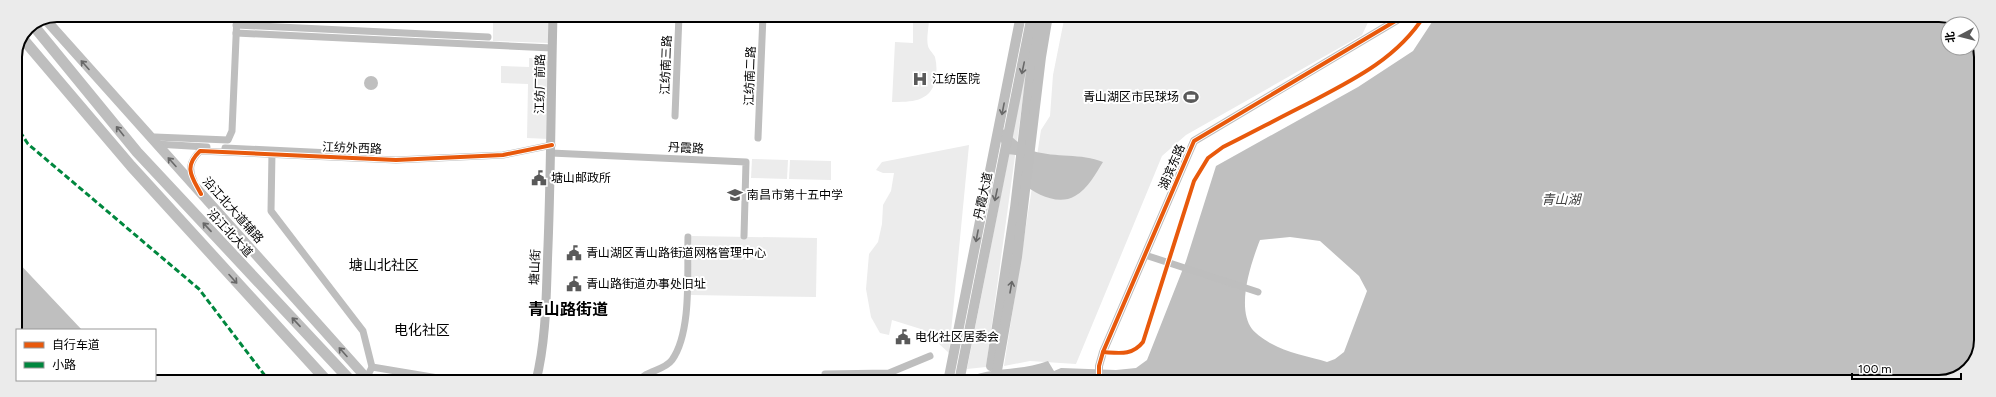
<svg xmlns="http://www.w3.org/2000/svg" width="1996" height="397" font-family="Figtree,'Noto Sans SC',sans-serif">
	<rect width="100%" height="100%" fill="#fff"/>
	<g fill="#ececec">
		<path d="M493,15h56l-1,28 -55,-2z"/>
		<path d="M1065,15l306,1 -9,19 -176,100 -24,21 -86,208 -46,-3 -26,5 37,-236 9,-14 3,-41z"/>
		<path d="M913,18h16c0,9 -3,20 -1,28 1,4 5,7 7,11 2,8 2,16 0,24 -5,21 -24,21 -43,21l3,-60 18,1z"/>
		<path d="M1030,47l-44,320 -19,2z"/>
		<path d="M529,58l22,1 -2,80 -22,-1 1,-54 -27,-1v-17l28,1z"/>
		<path d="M969,145l-20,208 -25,-23 -32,-10 -3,15 -9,-2 -9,-16 -5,-28 3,-35 9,-12 4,-18 1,-19 8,-14 3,-18h-11l-7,-3 6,-8z"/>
		<path d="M752,159l36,1 -1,19 -36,-1z"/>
		<path d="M790,160l41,1v19l-42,-1z"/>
		<path d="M692,236l125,2 -1,59 -125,-2z"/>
	</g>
	<g fill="#bfbfbf" fill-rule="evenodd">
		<path d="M1436,16h511l15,8h-14v24h24v-14l9,18 -1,296 -14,24 -27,10h-981c27,-16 61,-10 90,-21l6,10 7,-3 55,2 20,-2 11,-8 39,-99 30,-95 142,-79 55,-36zM1290,237l30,4 39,35 8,15 -23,61 -9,7 -8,3c-16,-5 -42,-10 -55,-18 -6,-3 -16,-10 -20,-15 -16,-22 -1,-66 8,-89z"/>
		<circle cx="371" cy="83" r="7"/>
		<path d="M998,125c11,8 22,22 35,26 23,7 48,2 70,11 -7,11 -15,27 -28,34 -17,10 -39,-2 -52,-12l-7,-29 -9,-1 -11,-22z"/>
		<path d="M15,259l67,71h-65v19l-2,-4z"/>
		<path d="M47,380h83l1,1h-82z"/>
	</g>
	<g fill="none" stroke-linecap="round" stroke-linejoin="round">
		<g stroke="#bebebe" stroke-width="7">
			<path d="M236,25l252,12"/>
			<path d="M236,33l316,15"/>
			<path d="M675,116l4,-101"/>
			<path d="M155,137l73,3 4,-9 5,-116"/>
			<path d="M758,138l5,-123"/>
			<path d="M156,144l51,3"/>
			<path d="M225,148l106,5"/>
			<path d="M272,152l-1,59 92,120 9,36 -6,12"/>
			<path d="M551,153l195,9 -2,74"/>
			<path d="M194,181c-6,-12 -4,-20 6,-30l196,9 107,-5 49,-10"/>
			<path d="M1145,255l113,37"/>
			<path d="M372,367l84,14"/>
			<path d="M825,374l64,-1 41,-17"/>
			<path d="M639,381c7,-11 25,-10 33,-21 20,-28 15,-88 16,-123"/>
		</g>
		<path stroke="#bebebe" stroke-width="8" d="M1099,382v-16l4,-14 91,-211 203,-121 3,-4"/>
		<path stroke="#b8b8b8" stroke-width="9" d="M536,381c11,-44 10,-90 12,-135 3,-77 3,-154 5,-231"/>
		<g stroke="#bebebe" stroke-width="10">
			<path d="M46,20l323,361"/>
			<path d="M991,366l24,-158 18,-154 6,-39"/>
			<path d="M948,382l73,-367"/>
			<path d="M959,382l73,-367"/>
			<path d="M995,382l22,-125 24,-200 7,-42"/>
		</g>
		<g stroke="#bebebe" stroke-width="11">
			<path d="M33,25l104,127 214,229"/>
			<path d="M23,39l108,127 196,215"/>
		</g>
		<path stroke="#00873e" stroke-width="3" stroke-dasharray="6 3" stroke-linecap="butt" d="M15,124l13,20 171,145 70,92"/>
		<g stroke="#fff" stroke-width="6">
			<g id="cycleway">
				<path d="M201,194c-9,-17 -18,-27 -1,-43l196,9 107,-5 49,-10"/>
				<path d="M1103,352c16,1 29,4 40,-10l51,-161 14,-23 15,-11c28,-14 56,-29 84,-43 44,-23 90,-45 117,-88"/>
				<path d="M1099,382v-16l4,-14 91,-211 203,-121 3,-4"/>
			</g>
		</g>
		<use href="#cycleway" stroke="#e8590c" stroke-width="4"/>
	</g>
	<defs><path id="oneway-shaft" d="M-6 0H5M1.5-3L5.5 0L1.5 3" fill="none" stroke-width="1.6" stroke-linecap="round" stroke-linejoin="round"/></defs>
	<g stroke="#686868">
		<use href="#oneway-shaft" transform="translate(85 65) rotate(-132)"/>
		<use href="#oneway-shaft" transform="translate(1023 68) rotate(102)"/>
		<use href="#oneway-shaft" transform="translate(1003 109) rotate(101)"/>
		<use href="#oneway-shaft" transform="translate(120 131) rotate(-129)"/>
		<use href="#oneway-shaft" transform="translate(172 162) rotate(-132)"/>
		<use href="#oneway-shaft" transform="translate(996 195) rotate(102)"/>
		<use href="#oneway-shaft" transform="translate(207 227) rotate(-133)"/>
		<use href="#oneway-shaft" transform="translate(977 236) rotate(101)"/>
		<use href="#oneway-shaft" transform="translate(233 279) rotate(48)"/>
		<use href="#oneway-shaft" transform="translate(1011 287) rotate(-80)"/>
		<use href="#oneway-shaft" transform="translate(296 322) rotate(-133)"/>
		<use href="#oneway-shaft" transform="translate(343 352) rotate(-132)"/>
	</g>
	<defs>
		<g id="hospital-bare" transform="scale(1.2)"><path d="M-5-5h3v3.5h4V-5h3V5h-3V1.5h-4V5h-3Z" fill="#595959" stroke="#fff" stroke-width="2.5" paint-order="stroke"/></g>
		<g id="stadium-bare" transform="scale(1.2)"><path d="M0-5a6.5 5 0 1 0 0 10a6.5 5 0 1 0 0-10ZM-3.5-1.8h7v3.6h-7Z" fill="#595959" stroke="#fff" stroke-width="2.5" paint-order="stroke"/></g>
		<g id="civic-bare" transform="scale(1.2)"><path d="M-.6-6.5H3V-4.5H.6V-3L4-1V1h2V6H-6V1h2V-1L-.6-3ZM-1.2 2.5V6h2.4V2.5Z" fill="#595959" stroke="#fff" stroke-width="2.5" paint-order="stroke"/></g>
		<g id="school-bare" transform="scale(1.2)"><path d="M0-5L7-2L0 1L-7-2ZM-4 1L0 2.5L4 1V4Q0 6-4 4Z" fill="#595959" stroke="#fff" stroke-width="2.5" paint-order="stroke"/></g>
	</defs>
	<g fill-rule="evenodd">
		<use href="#hospital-bare" x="920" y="79"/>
		<use href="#stadium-bare" x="1191" y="97"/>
		<use href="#civic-bare" x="539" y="178"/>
		<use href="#school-bare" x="735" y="195"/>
		<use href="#civic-bare" x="574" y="253"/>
		<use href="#civic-bare" x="574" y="284"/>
		<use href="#civic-bare" x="903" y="337"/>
	</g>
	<g text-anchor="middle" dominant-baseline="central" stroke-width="4" stroke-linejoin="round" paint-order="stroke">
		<g font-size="12" fill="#000" stroke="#fff">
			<text transform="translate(666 65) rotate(-88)">江纺南三路</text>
			<text transform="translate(750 76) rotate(-88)">江纺南二路</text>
			<text transform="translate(540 84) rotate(-89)">江纺厂前路</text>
			<text transform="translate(352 148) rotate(2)">江纺外西路</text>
			<text transform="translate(686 148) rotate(3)">丹霞路</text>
			<text transform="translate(1172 167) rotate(-67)">湖滨东路</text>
			<text transform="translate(983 196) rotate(-78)">丹霞大道</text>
			<text transform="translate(233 210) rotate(48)">沿江北大道辅路</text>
			<text transform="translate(230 233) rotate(47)">沿江北大道</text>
			<text transform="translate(535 267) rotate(-88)">塘山街</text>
		</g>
		<g font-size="12" fill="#000" stroke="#fff" text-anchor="start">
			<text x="932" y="79">江纺医院</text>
			<text x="1179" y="97" text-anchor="end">青山湖区市民球场</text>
			<text x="551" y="178">塘山邮政所</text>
			<text x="747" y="195">南昌市第十五中学</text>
			<text x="586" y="253">青山湖区青山路街道网格管理中心</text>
			<text x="586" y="284">青山路街道办事处旧址</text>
			<text x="915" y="337">电化社区居委会</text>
		</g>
		<g font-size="13" font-style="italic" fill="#444" stroke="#fff">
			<text x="1561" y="199">青山湖</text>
		</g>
		<g font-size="14" fill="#000" stroke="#fff">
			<text x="384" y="265">塘山北社区</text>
			<text x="422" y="330">电化社区</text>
		</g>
		<g font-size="16" font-weight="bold" fill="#000" stroke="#fff">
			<text x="568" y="309">青山路街道</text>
		</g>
	</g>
	<path d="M0 0H1996V397H0ZM57 22H1939A35 35 0 0 1 1974 57V340A35 35 0 0 1 1939 375H57A35 35 0 0 1 22 340V57A35 35 0 0 1 57 22Z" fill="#ebebeb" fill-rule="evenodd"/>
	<path fill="none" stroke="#000" stroke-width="2" d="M57 22H1939A35 35 0 0 1 1974 57V340A35 35 0 0 1 1939 375H57A35 35 0 0 1 22 340V57A35 35 0 0 1 57 22Z"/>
	<rect x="16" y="329" width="140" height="52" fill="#ffffff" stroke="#999999"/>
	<rect x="24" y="342" width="20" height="6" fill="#e8590c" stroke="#999999"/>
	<text x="52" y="349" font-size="12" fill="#000000">自行车道</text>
	<rect x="24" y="362" width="20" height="6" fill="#00873e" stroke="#999999"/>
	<text x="52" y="369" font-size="12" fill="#000000">小路</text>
	<g transform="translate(1960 36) rotate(263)"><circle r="19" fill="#ffffff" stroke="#999999"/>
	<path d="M0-3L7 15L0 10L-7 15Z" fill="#595959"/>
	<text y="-6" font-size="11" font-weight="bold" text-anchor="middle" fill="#000000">北</text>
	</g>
	<path d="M1852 373v6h109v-6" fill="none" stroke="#000000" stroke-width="2"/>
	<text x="1858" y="373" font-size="12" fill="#000000" stroke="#ffffff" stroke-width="3" paint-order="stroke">100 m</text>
</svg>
